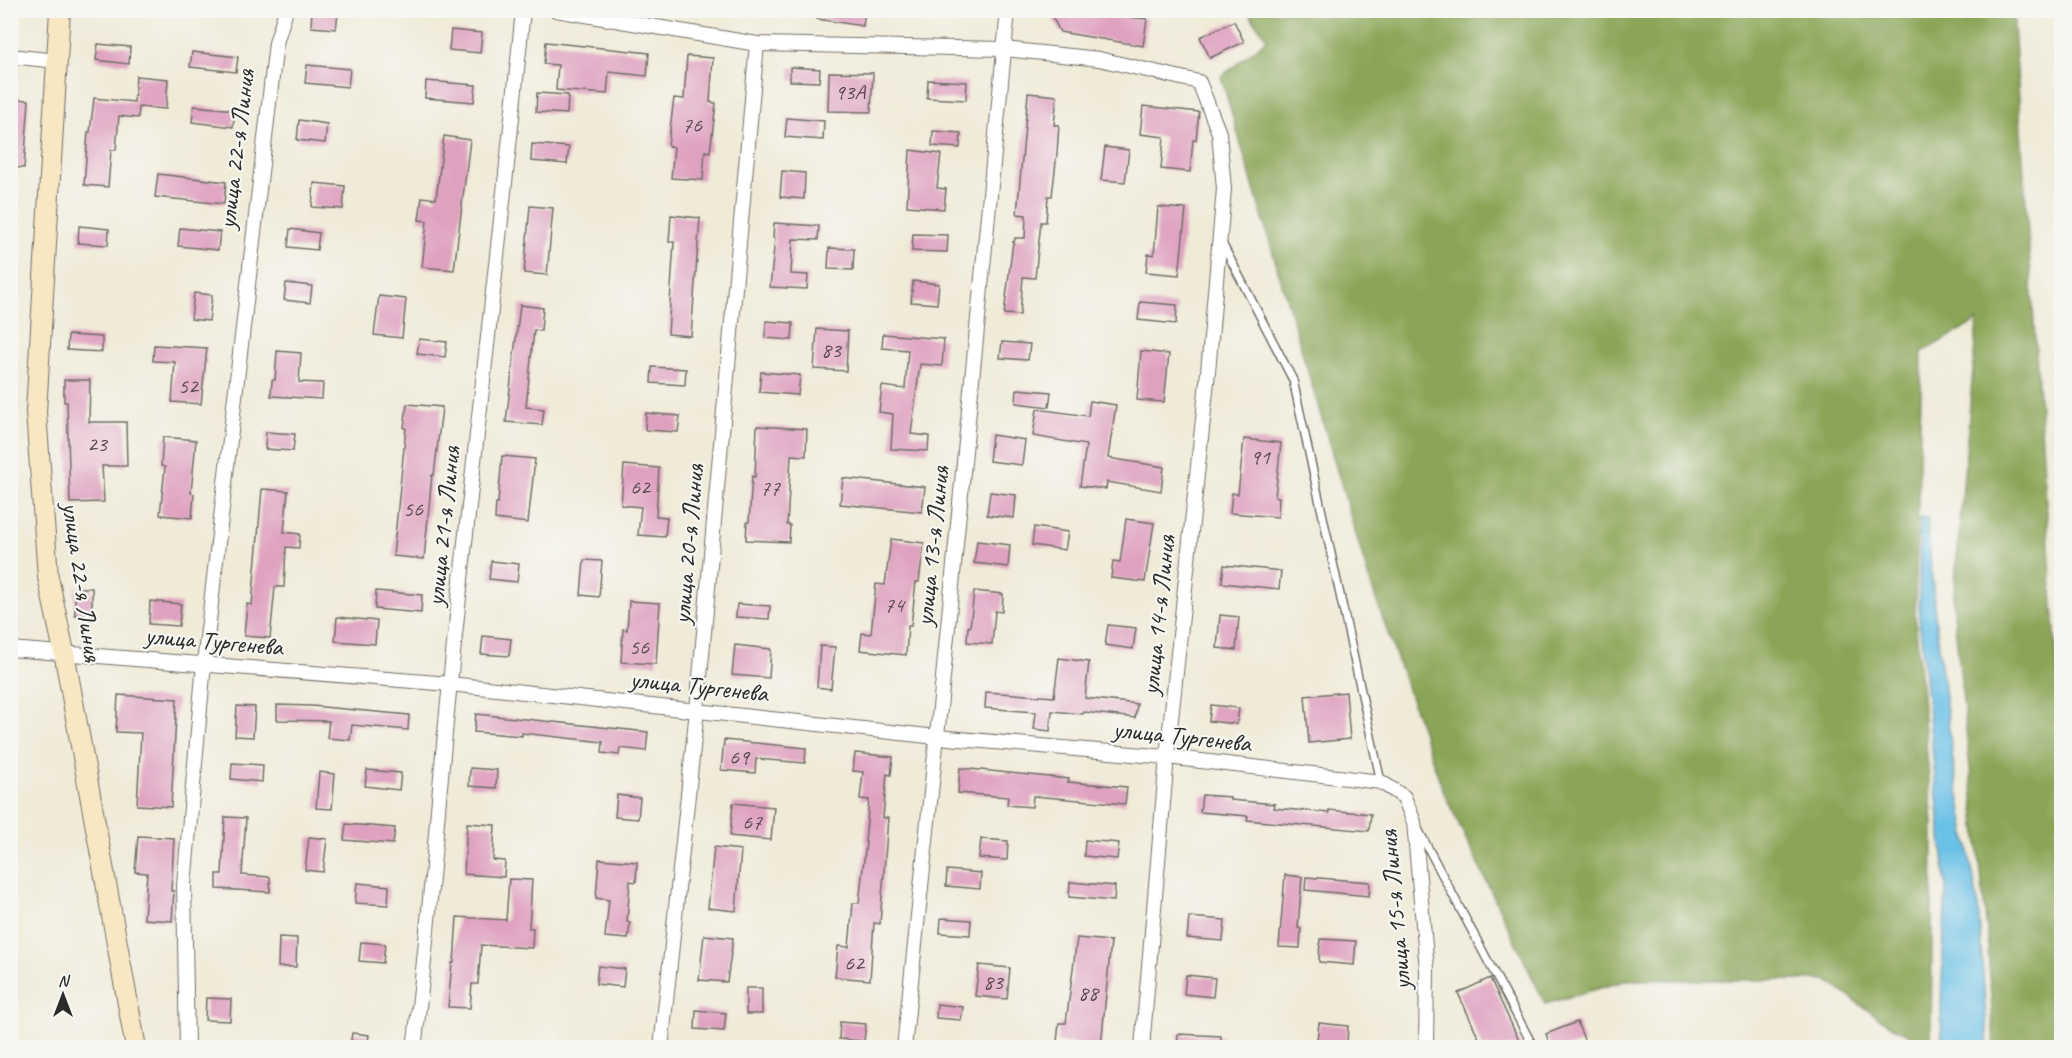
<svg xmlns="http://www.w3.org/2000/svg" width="2072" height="1058" font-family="Caveat,sans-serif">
	<rect width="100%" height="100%" fill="#f6f6f2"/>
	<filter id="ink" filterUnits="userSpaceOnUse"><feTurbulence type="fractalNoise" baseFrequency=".0167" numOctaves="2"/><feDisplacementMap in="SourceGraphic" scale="12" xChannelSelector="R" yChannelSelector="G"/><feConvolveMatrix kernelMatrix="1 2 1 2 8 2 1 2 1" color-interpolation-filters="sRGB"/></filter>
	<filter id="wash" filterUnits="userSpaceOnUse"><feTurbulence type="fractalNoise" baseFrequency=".008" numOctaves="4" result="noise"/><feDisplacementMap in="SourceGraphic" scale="24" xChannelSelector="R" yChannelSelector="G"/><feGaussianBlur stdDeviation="1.35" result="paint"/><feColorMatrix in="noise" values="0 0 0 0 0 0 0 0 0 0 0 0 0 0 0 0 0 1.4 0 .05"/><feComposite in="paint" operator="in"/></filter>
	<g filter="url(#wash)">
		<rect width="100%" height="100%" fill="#f0ebd8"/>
		<path fill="#8aa557" stroke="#5a6841" stroke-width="1.5" d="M1247,11h766l48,712v324h-67l-7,-115 -34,-327 24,-284 -55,31 -7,263 18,209 -2,223 -45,-24 -60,-43h-198l-83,24 -101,-211 -74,-211 -149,-505 46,-38z"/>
		<path fill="#6ac1e7" stroke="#4a7689" stroke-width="1.5" d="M1920,518h7l8,97 18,147 25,141 10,144h-46l-1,-41 5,-120 -27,-270z"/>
		<g id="blocks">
			<g fill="#dfa1c0">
				<path d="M312,10l26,3 -2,16 -25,-2z"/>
				<path d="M817,10h48l-2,16 -46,-7z"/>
				<path d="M1049,10l51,2v-2h30l-1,7 18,2 -4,27 -83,-14z"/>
				<path d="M1234,21l10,21 -34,16 -10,-21z"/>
				<path d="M451,30l31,3 -2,20 -31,-3z"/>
				<path d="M546,42l103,11 -2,23 -38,-4 -2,22 -51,-4 2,-25 -14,-1z"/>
				<path d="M98,44l32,3 -1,17 -33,-4z"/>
				<path d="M192,52l46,5 -2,15 -46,-5z"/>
				<path d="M687,56l26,2 -3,44 6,1 -6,49 -5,-1 -2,29 -32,-2 3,-31 -6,-1 6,-48 10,1z"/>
				<path d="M307,65l43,4 -2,18 -43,-4z"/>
				<path d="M790,67l30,2 -1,13 -29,-1z"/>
				<path d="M829,72l44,1 -2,39 -43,-1z"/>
				<path d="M136,76l32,3 -2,30 -27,-2 -1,11 -19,-2 -3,34h-5l-3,37 -24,-2 4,-53h2l4,-34 40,4z"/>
				<path d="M928,80l39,2 -1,18 -39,-2z"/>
				<path d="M426,81l50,4 -2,17 -49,-4z"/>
				<path d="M537,93l31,2 -1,19 -31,-2z"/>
				<path d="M1028,93l29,3 -3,29h5l-2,28 -5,43h-4l-2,26h-5l-6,56 -12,-1 -3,38 -16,-1 9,-72 1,1 1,-5h10l1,-23 -9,-1z"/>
				<path d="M11,99l18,1 -5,68 -14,-1z"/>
				<path d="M194,106l41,4 -2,17 -41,-5z"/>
				<path d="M1143,106l56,6 -3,28h-3l-3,32 -29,-3 3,-32 -24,-3z"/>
				<path d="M787,118l37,3 -1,19 -38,-3z"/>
				<path d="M299,120l28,4 -2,19 -28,-3z"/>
				<path d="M933,131l28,2 -1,15 -28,-2z"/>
				<path d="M444,136l26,4 -16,130 -32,-3 5,-46 -8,-1 3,-23 14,2z"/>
				<path d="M532,144l37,3 -2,17 -36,-3z"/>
				<path d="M1105,147l24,3 -4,32 -24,-2z"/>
				<path d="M910,150l31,4 -4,34 9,1 -2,20 -37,-3z"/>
				<path d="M782,171l23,2 -1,26 -24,-2z"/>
				<path d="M158,174l68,8 -2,22 -69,-7z"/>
				<path d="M314,183l31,3 -2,23 -31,-2z"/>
				<path d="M530,206l23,2 -6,67 -23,-2z"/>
				<path d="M1158,207l28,2 -7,66 -33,-3 2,-18 6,1z"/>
				<path d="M671,215l29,3 -9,118 -23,-2 6,-92h-5z"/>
				<path d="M774,223l45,3 -1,14 -25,-1 -2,35 17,1 -1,14 -37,-2 5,-49h-2z"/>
				<path d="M79,226l30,3 -1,16 -30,-2z"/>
				<path d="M180,228l40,4 -2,18 -40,-4z"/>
				<path d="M290,229l29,4 -2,17 -29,-3z"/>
				<path d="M913,234l35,1 -1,17 -35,-1z"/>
				<path d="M829,248l25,1 -1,21 -25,-1z"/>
				<path d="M913,281l26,3 -2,20 -26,-2z"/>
				<path d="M286,283l26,3 -2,17 -26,-3z"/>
				<path d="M194,293l18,2 -3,26 -18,-2z"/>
				<path d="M379,296l27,3 -4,39 -28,-3z"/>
				<path d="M1140,302l37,3 -1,19 -38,-4z"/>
				<path d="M520,305l23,3 -2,23 -7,-1 -8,77 18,2 -2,16 -36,-3z"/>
				<path d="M766,321l27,2 -1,17 -27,-2z"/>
				<path d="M817,329l31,2 -2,40 -32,-2z"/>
				<path d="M883,334l61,5 -2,27 -22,-2 -9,70 18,2 -1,15 -37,-2 2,-35 -14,-2 3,-26 23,3 3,-39 -26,-2z"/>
				<path d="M68,335l34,2v15l-35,-2z"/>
				<path d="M419,339l28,3 -2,15 -28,-3z"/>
				<path d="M1002,342l28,2 -2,16 -28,-2z"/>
				<path d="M154,345l53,3 -6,56 -29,-2 3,-40 -22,-1z"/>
				<path d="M277,351l24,2 -2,29 24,1 -1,16 -51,-3 1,-16h3z"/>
				<path d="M1141,351l28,3 -5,48 -27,-2z"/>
				<path d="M652,367l34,2 -1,16 -34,-2z"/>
				<path d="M761,372l39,3 -2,20 -39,-3z"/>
				<path d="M64,380h26l-1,42h37l1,44h-25l2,36 -34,1 -3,-101h-3z"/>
				<path d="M1017,389l34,3 -2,15 -33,-4z"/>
				<path d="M1090,401l26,4 -8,53 56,9 -3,24 -54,-9 -1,7 -26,-3 6,-41 -53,-9 4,-27 51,7z"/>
				<path d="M407,404l35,3 -8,68h-2l-8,84 -31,-3 13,-128h-2z"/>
				<path d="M646,413l34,3 -2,16 -33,-2z"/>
				<path d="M757,426l50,3 -1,27 -15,-1 -4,70h3l-1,17 -43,-2 1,-18h2l3,-46 3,1z"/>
				<path d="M266,432l29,2 -2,17 -28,-2z"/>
				<path d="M992,435l33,5 -3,25 -33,-4z"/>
				<path d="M163,437l33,3 -5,53 3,1 -2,24 -32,-3 5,-48 -4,-1z"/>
				<path d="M1244,439l37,4 -6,54h4l-1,20 -48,-4 2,-20 6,1z"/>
				<path d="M502,456l33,3 -7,64 -33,-4 1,-16h2z"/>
				<path d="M624,465l35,3 -3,48 11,1 -2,20 -27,-2 3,-28 -20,-2z"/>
				<path d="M843,478l82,9 -3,25 -82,-8z"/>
				<path d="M262,489l26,2 -4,41 16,2 -1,14 -13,-1 -2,40h-9l-5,51 -26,-2 3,-32 5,1z"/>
				<path d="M990,492l26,3 -2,23 -27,-3z"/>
				<path d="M1126,519l28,4 -9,59 -34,-4 2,-17 7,1z"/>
				<path d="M1034,527l34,5 -3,18 -33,-5z"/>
				<path d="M891,539l33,4 -5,39h-3l-5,44h-3l-2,29 -46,-5 2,-17 9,1 5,-50 9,1z"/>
				<path d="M977,541l33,4 -2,22 -34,-4z"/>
				<path d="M584,560l18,1 -3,36 -18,-2z"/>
				<path d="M491,561l28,3 -2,18 -28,-3z"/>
				<path d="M1224,565l57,6 -2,18 -57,-6z"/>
				<rect x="75" y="588" width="17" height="27"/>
				<path d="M376,591l46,4 -1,18 -46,-4z"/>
				<path d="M974,591l29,3 -1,18 -7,-1 -3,33 -25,-2 1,-15h2z"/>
				<path d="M150,601l31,3 -2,22 -30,-2z"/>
				<path d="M629,601l31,2 -4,61 -35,-2 2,-33 4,1z"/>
				<path d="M737,604l33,2 -1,13 -33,-2z"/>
				<path d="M1220,615l19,2 -3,33 -19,-2z"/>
				<path d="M337,617l40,4 -2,23 -40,-3z"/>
				<path d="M1108,625l28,3 -3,21 -28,-4z"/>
				<path d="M483,636l28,3 -2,17 -28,-2z"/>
				<path d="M735,645l36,4 -2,29 -37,-3z"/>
				<path d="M820,646l15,1 -4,42 -14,-2z"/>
				<path d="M1059,658l30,4 -4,36 52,6 -2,14 -51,-6 -1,2 -31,-3 -2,20 -16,-2 2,-17 -51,-4 1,-16 68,5z"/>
				<path d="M1346,692l4,47 -41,4 -4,-47z"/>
				<path d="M118,695l59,4 -6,108 -34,-2 4,-72 -25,-1z"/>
				<path d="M277,705l35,1 97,9 -1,15 -56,-5 -2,15 -23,-2 2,-17 -52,-1z"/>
				<path d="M1211,705l28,3 -2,16 -28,-3z"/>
				<path d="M237,706l18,1 -2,30 -18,-1z"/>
				<path d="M476,714l172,18 -2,19 -26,-3 -1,7 -17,-2 1,-11 -81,-9v3l-48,-4z"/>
				<path d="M724,740l82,8 -1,15 -49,-4 -1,14 -34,-3z"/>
				<path d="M855,753l38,4 -2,18 -4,-1 -4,44h5l-8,106 -6,-1 -4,57 -35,-3 3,-31 11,1 4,-44h6l7,-61h-1l4,-42 -9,-1 3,-27 -10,-1z"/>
				<path d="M232,763l31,2 -1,17 -31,-3z"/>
				<path d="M470,768l27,2 -1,18 -27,-2z"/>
				<path d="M960,768l109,11 -1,3 59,5 -2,17 -92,-8 -1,11 -25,-2 1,-8 -50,-4z"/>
				<path d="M367,770l34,3 -2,17 -34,-4z"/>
				<path d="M319,772l16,2 -3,35 -16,-1z"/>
				<path d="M617,795l23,3 -2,21 -23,-2z"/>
				<path d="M1202,795l28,2v3l45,4 -1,4 55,5v-3l42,4 -2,17 -122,-11 1,-4 -48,-4z"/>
				<path d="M733,803l41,4 -3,33 -41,-4z"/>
				<path d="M225,817l21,1 -4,57 28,2v15l-53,-3v-15h5z"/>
				<path d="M467,823l28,2 -2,35 12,1 -1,16 -40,-3z"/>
				<path d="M346,824l49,4 -2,16 -49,-4z"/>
				<path d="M138,836l36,2 -3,53h3l-2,30 -28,-2 3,-46 -12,-1z"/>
				<path d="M309,837l18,2 -4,33 -18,-2z"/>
				<path d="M981,839l27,2 -1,19 -28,-2z"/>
				<path d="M1085,840l34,3 -2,16 -33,-3z"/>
				<path d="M714,847l27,3 -5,61 -28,-3z"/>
				<path d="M599,859l38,3 -1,20 -6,-1 -3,41 3,1 -2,16 -23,-2 4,-37 -13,-2z"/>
				<path d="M947,870l34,3 -1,16 -34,-3z"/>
				<path d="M1285,875l17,2 -4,51 3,1 -1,19 -21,-1z"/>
				<path d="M1306,877l64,5 -1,14 -64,-6z"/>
				<path d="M509,879l23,1 -3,48h4l-1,20 -51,-3 -3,39h-6l-2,24 -22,-1 4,-44h2l3,-46 49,3z"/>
				<path d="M1070,882l45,4 -1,15 -45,-4z"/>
				<path d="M357,883l32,3 -1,19 -33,-2z"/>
				<path d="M1189,917l36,3 -2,21 -36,-3z"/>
				<path d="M941,918l30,2 -1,15 -30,-2z"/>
				<path d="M704,935l29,3 -6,44 -28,-2z"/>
				<path d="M279,937l18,1 -1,29h-18z"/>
				<path d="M1077,938l34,3 -10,106 -44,-5 2,-19h7z"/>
				<path d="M1320,939l36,2 -2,24 -35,-3z"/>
				<path d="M361,942l24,2 -2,19 -24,-2z"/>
				<path d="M979,965l31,3 -3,31 -32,-3z"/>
				<path d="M598,966l27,3 -2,18 -27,-3z"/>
				<path d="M1186,975l29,3 -2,19 -29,-3z"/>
				<path d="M1490,978l32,69h-39l-25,-54z"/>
				<rect x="746" y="988" width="16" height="26"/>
				<path d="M206,998l25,1 -1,22 -25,-1z"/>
				<path d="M937,1004l26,3 -2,13 -25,-2z"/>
				<path d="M696,1010l30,3 -2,18 -29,-2z"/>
				<path d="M840,1022l26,2 -2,17 -25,-2z"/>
				<path d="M1577,1022l8,20 -15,5h-19l-5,-13z"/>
				<path d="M1319,1023l29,3 -1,17 -30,-3z"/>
				<path d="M352,1033l17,2 -2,12h-17z"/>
				<path d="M1178,1034l43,2 -1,11h-43z"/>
			</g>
		</g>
	</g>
	<g filter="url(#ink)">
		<use href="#blocks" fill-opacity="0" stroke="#706e68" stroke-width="1.5"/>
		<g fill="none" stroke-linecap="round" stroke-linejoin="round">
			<g stroke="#706e68" stroke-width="10">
				<g id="service">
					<path d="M1222,243l71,137 88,402"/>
					<path d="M1418,829l116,219"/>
				</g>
			</g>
			<g stroke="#706e68" stroke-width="16">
				<g id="minor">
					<path d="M556,10l201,34 247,5 95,10 100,23 20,51 5,56 -16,183 -41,385 -25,291"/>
					<path d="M10,56l47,5"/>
					<path d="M10,649l440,35 487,53 230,20 214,25 23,15 10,25 13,147 -1,79"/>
					<path d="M187,1048l-3,-163 20,-221 72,-621 10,-33"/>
					<path d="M414,1048c16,-122 23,-243 36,-365 23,-225 51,-448 73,-673"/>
					<path d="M661,1048l36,-338 60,-666"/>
					<path d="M904,1048l37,-350 67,-688"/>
				</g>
			</g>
			<g stroke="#706e68" stroke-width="22">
				<path id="secondary" d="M60,10l-24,402 12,165 16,75 72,396"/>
			</g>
			<use href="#service" stroke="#fff" stroke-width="7"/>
			<use href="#minor" stroke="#fff" stroke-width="14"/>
			<use href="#secondary" stroke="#f7e8c3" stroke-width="20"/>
		</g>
	</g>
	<g text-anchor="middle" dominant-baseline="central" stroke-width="4.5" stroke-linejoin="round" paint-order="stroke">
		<g font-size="22" fill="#584850">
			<text x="850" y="92">93А</text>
			<text x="692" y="125">76</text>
			<text x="831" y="350">83</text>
			<text x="188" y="386">52</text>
			<text x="97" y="444">23</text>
			<text x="1260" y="457">91</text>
			<text x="640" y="487">62</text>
			<text x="770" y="488">77</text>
			<text x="413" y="509">56</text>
			<text x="894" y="605">74</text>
			<text x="639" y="647">56</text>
			<text x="739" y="757">69</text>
			<text x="752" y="822">67</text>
			<text x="854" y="963">62</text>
			<text x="993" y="982">83</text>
			<text x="1088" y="993">88</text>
		</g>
		<g font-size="26" fill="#2b2b2b" stroke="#f6f6f2">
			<text transform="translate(236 149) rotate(-83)">улица 22-я Линия</text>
			<text transform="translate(443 526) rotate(-84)">улица 21-я Линия</text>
			<text transform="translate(688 544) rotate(-85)">улица 20-я Линия</text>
			<text transform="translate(932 546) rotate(-84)">улица 13-я Линия</text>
			<text transform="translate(82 582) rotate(82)">улица 22-я Линия</text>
			<text transform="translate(1158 615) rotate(-84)">улица 14-я Линия</text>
			<text transform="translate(214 641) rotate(5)">улица Тургенева</text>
			<text transform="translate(699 686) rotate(6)">улица Тургенева</text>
			<text transform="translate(1182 736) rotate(6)">улица Тургенева</text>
			<text transform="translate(1395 910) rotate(-95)">улица 15-я Линия</text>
		</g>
	</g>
	<rect width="2072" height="1058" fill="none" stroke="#f6f6f2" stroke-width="36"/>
	<g transform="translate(63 995)" stroke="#f6f6f2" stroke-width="4.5" paint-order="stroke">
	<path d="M0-4.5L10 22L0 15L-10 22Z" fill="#2b2b2b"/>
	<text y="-9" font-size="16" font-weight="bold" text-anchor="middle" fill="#2b2b2b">N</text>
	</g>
</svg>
